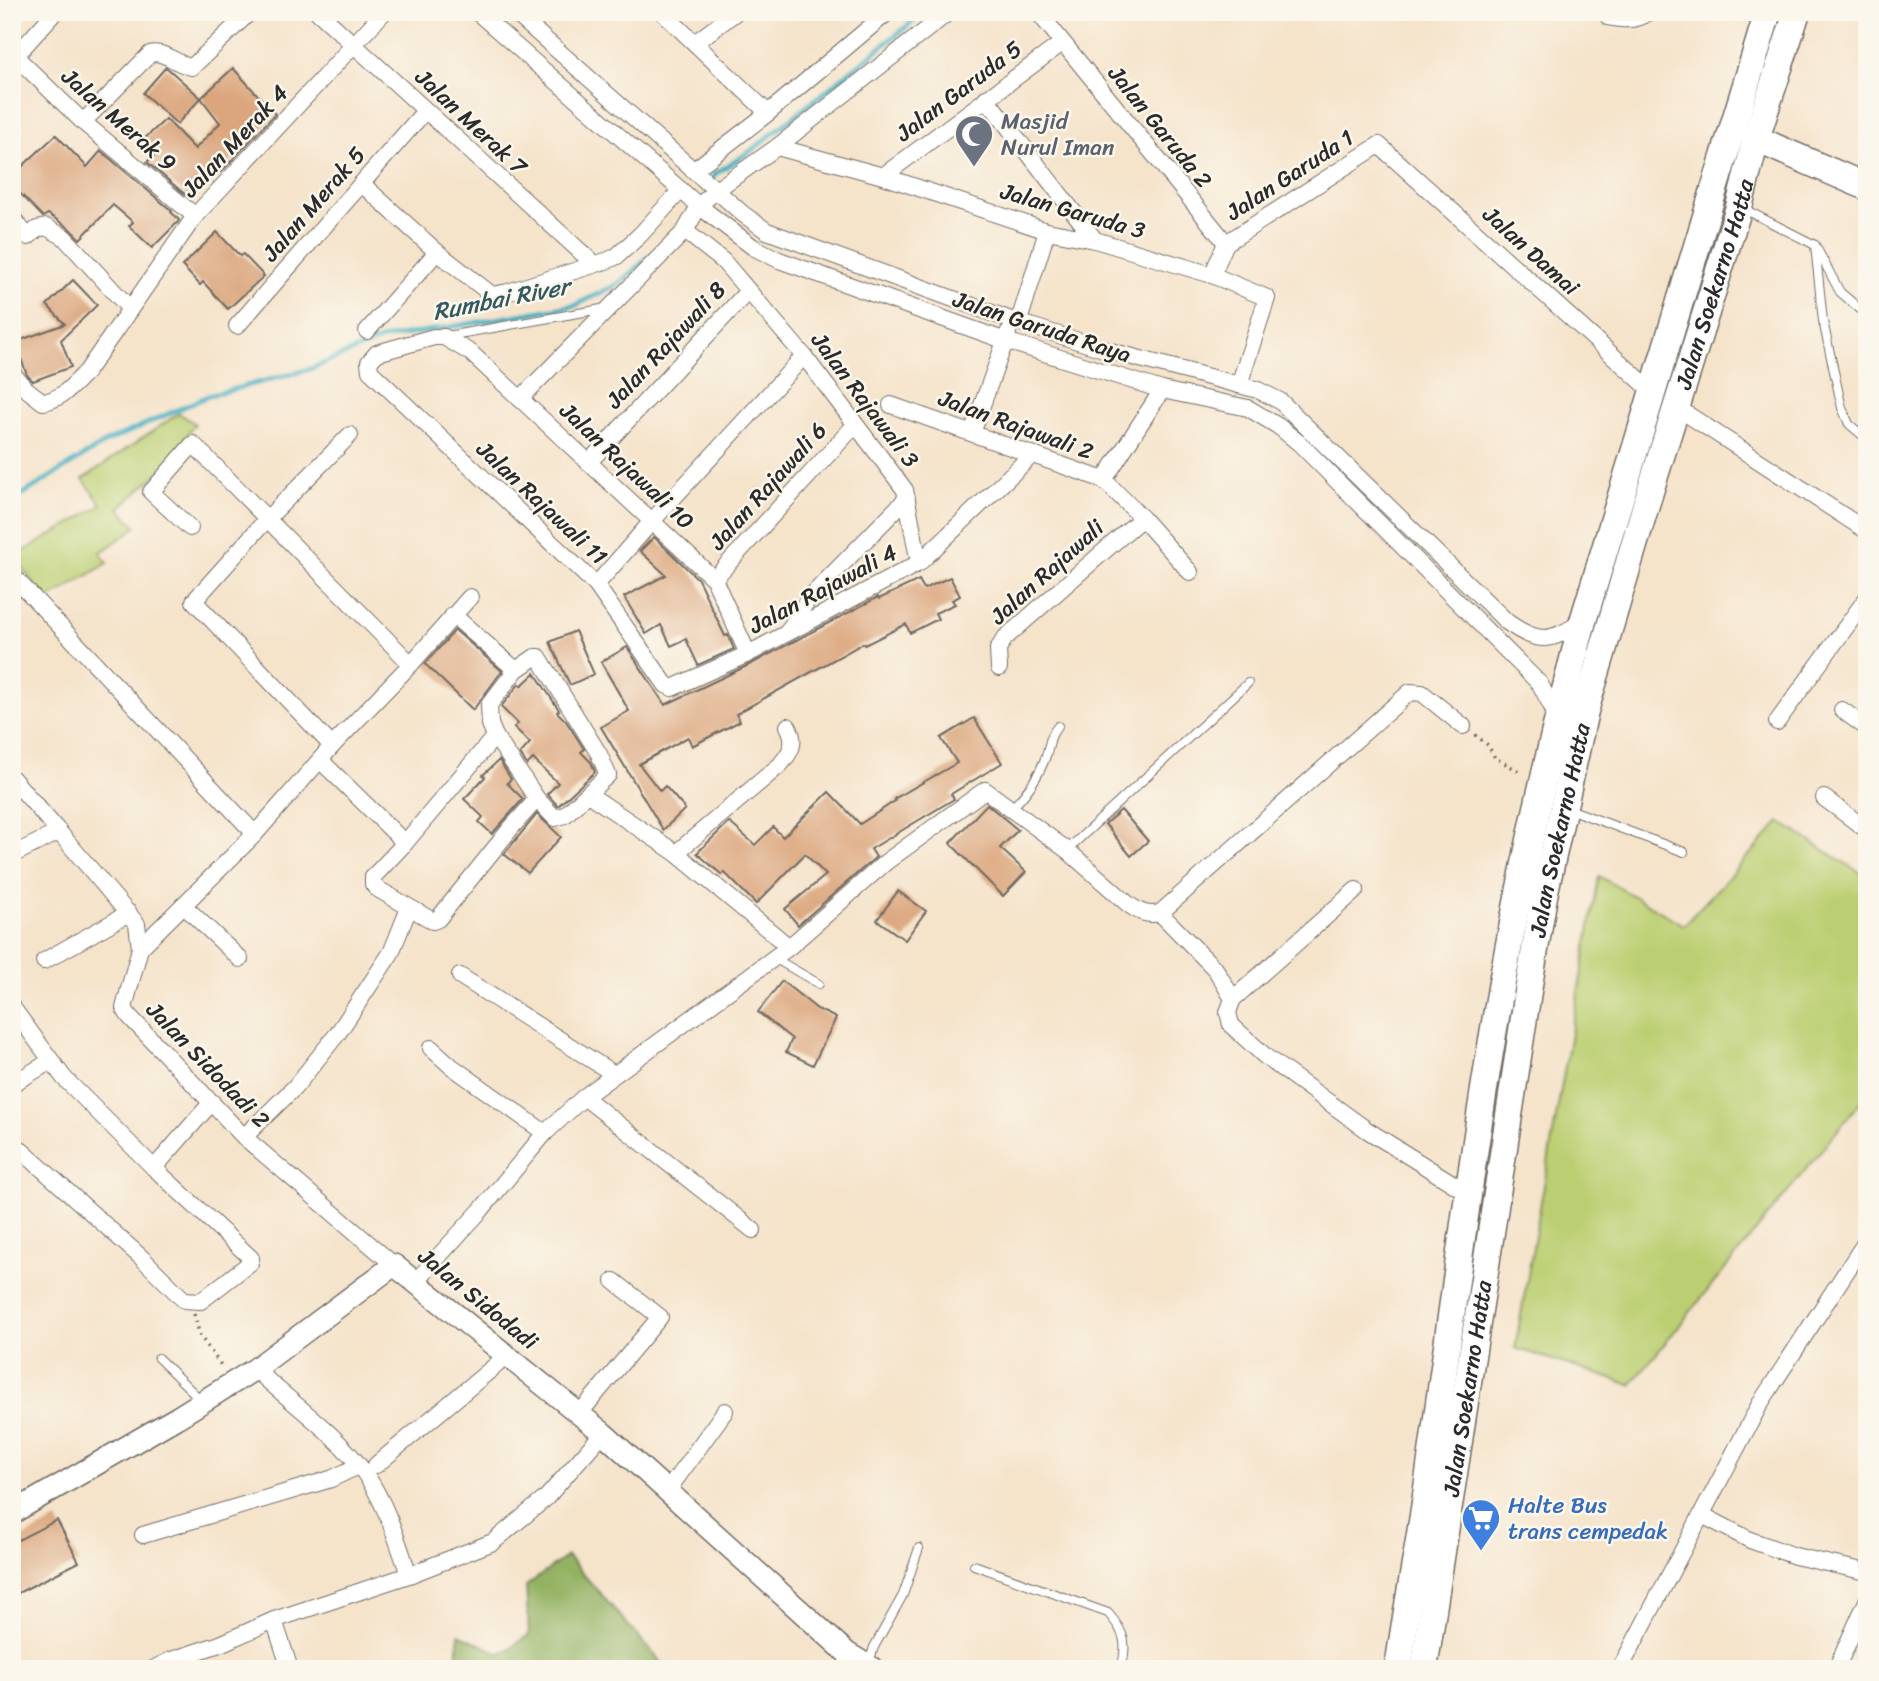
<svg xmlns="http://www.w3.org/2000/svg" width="1879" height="1681" font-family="Sriracha,sans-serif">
	<rect width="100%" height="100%" fill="#fbf7ec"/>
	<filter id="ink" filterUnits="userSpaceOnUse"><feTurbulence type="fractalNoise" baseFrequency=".0143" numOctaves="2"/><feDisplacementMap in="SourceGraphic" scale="14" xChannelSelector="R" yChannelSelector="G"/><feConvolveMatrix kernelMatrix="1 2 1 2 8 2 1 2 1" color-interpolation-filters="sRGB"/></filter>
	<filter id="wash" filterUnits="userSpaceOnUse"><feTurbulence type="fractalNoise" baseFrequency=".00686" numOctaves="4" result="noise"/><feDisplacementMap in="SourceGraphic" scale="28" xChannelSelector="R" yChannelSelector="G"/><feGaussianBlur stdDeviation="1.57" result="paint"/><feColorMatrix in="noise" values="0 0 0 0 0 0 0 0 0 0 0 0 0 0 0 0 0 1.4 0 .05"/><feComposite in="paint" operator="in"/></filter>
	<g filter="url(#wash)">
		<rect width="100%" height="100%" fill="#f5e3ca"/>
		<g fill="#bbcf72" stroke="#737d4e" stroke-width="2">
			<path d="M179,413l16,11 -33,46 -43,38 17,19 -36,26 8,10 -61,37 -33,-43 88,-52 -19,-26z"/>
			<path d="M1780,822l87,55v217l-236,291 -116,-37 84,-472 85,49z"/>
		</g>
		<path fill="#94b264" stroke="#606e48" stroke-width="2" d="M567,1556l100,113h-305l13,-6h49l33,-5 2,-24 42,20 28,-19 -3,-49z"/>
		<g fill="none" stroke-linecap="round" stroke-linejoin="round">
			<g stroke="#43afc1" stroke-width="5">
				<path d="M709,183l6,-9 37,-24 173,-138"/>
				<path d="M12,501l94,-59 102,-46 102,-27 72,-30 194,-34 42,-21 32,-28"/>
			</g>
		</g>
		<g id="blocks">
			<g fill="#dba67d">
				<path d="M166,67l35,31 -24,26 -34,-31z"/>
				<path d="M233,68l42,46 -54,58 -5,-5 -29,29 -40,-34 10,-9 -13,-14 22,-20 29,30 25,-26 -19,-25z"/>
				<path d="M56,135l31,32 14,-16 71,60 -1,1 8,8 -1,2 -26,26 -23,-22 4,-4 -20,-17 -33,34 -11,-11 -21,-14 -5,3 -31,-32v-9z"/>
				<path d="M217,232l23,24 3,-2 21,22 -36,33 -25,-27 -3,3 -18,-19z"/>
				<path d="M73,280l24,25 -36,35 10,27 -38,14 -6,-6 -12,-33 50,-18 -18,-19z"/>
				<path d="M654,537l44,42 27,57 3,-1 6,14 -36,16 -12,-26 -15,7 -10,-21 -15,9 -22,-37 42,-22 -26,-24z"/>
				<path d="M950,577l10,19 -8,4 3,4 -20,9 3,6 -28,14 -4,-9 -41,21 -1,-2 -128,71 4,7 -48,25 -4,-9 -49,27 21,27 5,-5 20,23 -22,21 -62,-103 28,-16 -28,-49 26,-15 38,58 88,-42 125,-66 1,2 40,-19 5,9z"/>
				<path d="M455,630l47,41 -29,39 -48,-46z"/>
				<path d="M575,631l19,43 -24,11 -20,-43z"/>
				<path d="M535,673l24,37 -2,2 9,9 18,28 -3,3 10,10 4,10 -37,34 -11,-12 11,-11 -25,-24 -6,6 -7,-11 10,-11 -16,-16 4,-3 -17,-17 18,-23 2,2z"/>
				<path d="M974,718l28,45 -51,31 3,5 -83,50 5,8 -78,68 -13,-16 41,-34 -21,-21 -49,50 -32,-32 -2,3 -25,-22 32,-31 26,23 18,-18 10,10 46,-45 31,32 35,-23 -1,-2 63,-36 -16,-25z"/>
				<path d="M499,760l12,19 -4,4 16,16 -31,35 -13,-12 4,-5 -19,-18 21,-22 -2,-2z"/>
				<path d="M987,804l31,26 -18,18 26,24 -23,24 -53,-53z"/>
				<path d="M1121,810l27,31 -17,15 -26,-32z"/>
				<path d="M537,814l24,23 -33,36 -24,-19z"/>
				<path d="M898,891l28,20 -21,29 -28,-20z"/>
				<path d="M782,981l35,28 19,9 -23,47 -27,-13 6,-13 -34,-27z"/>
				<path d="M57,1520l22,42 -67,34v-53z"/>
			</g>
		</g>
	</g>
	<g filter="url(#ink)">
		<use href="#blocks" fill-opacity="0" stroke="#726b63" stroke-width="2"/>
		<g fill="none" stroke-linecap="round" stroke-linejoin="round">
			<g stroke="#726b63" stroke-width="10">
				<g id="service">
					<path d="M1600,12l7,9c23,4 30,4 50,-9"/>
					<path d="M1742,208l73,37 25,47 21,18 6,1"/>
					<path d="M1815,245l8,76 19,87 7,16 13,11 5,1"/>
					<path d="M447,336l160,-28"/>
					<path d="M1012,808c15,-15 27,-32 34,-52 4,-12 3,-20 12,-30"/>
					<path d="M1569,809l115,43"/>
					<path d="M1067,850l181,-167"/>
					<path d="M774,958l45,26"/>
					<path d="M158,1358l43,42"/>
					<path d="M974,1565l134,48c17,19 20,31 13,56"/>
					<path d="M869,1663l5,-16 29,-52 16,-47"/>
					<path d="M840,1669l6,-14"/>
				</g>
			</g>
			<g stroke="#726b63" stroke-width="18">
				<g id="minor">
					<path d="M318,12l276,252"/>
					<path d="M477,12l222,194 54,41 26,13 227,81 156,49 86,18 30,18 21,17 241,241 17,33"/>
					<path d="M514,12l229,202 24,17 244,89 99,31 148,39 22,11 227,221c33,23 43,20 76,-1"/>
					<path d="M662,12l106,101"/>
					<path d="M1038,12l188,231"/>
					<path d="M696,42l40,-30"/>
					<path d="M15,56l68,66 112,94"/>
					<path d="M12,60l43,-48"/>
					<path d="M986,98l109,142"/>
					<path d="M83,122l67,-68c15,-4 27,11 42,13l58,-55"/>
					<path d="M777,147l106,29 164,55 48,9 117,35 55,23 -28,87"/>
					<path d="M694,170l74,-57 120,-101"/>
					<path d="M883,176l179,-133"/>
					<path d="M362,184l75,68 55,43 16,-3 101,-32 8,-4 23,-21 41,-45"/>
					<path d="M12,217l16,20 9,-8 9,-2 18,10 66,72"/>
					<path d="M685,231l38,30 81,95 101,134 14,73"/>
					<path d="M1226,243l153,-98 273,246"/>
					<path d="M1212,275l14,-32"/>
					<path d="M1019,321l28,-90"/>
					<path d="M237,326l188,-215"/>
					<path d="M367,331l70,-79"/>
					<path d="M12,373l13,15 18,14c20,-3 30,-17 44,-31l108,-155 189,-204"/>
					<path d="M520,399l165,-168 14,-25 17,-16 61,-43 172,-135"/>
					<path d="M891,405l213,75 58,-90"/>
					<path d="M1676,407l191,124"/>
					<path d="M972,433l36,-100"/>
					<path d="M590,461l158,-170"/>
					<path d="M1104,480l38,38 48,54"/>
					<path d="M190,528l-39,-36 42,-48 218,220"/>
					<path d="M12,575l243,259"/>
					<path d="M714,579l141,-154"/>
					<path d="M596,585l57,-65 151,-164"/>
					<path d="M788,631l21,-33 98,-100"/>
					<path d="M748,654l-34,-75 -243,-226 -27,-16h-10l-57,16 -8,9 1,9 226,214 70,100 6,3 76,-34 171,-91 114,-109"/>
					<path d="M999,668l-1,-19 7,-11 137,-120"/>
					<path d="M1842,710l25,18"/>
					<path d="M1777,722l90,-124"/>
					<path d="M495,736l-5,-12 -1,-19 27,-35"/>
					<path d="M332,746l-138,-145 73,-82 83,-84"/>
					<path d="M321,761l84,82 90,-107 42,63 18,19 10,-3 43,-40 -9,-21 -60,-97h-4l-19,13 -63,-55"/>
					<path d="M12,778l47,54"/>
					<path d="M588,794l88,59 113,94"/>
					<path d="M1824,798l43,32"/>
					<path d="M405,843l-32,34v7l3,4 57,33 5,-2 73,-91 26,-29"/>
					<path d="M676,853l104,-88c11,-13 17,-22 8,-39"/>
					<path d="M12,855l47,-23 78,92 3,24 -16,60 5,8 115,121 150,128"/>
					<path d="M1356,890l-123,109 -5,13 3,13 35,32 101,73 101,63"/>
					<path d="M183,905l57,54"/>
					<path d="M1160,913l56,57 17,29"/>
					<path d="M140,948l115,-114 77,-88 79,-82 59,-67"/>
					<path d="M44,961l85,-48"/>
					<path d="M460,976l154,98"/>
					<path d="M12,1007l52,71 90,90 97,90 -1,5 -49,38 -17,-1 -41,-41 -131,-117"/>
					<path d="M431,1048l20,18 94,67"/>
					<path d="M12,1084l39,-23"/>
					<path d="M584,1097l169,133"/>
					<path d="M244,1137l51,-50 43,-54 53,-80 18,-45"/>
					<path d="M154,1168l58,-66"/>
					<path d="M416,1281l65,-71 64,-77 39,-36 205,-150 97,-85 99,-72 82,60 61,54c11,8 19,12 32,9l250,-221 12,1 41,33"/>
					<path d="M255,1369c35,33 81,64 109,103 22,31 33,68 45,103"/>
					<path d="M580,1413l80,-96 -46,-36"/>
					<path d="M376,1465l131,-109"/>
					<path d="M668,1490l57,-79"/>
					<path d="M1702,1515l48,25 45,16 72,16"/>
					<path d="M143,1535l188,-56 27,-13"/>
					<path d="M274,1620l16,49"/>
					<path d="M153,1669l18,-9 49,-16 54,-24 135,-45 84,-33 53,-44 57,-65"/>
					<path d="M1620,1669l141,-267 106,-162"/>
					<path d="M1836,1669l31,-68"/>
				</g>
			</g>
			<g stroke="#726b63" stroke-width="24">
				<path id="tertiary" d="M12,1513l166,-96 77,-48 139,-104 209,168 244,220 27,16"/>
			</g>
			<g stroke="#726b63" stroke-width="29">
				<g id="primary">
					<path d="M1756,139l111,48"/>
					<path d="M1398,1669c8,-59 20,-116 28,-174 27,-186 49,-372 84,-556 20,-107 45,-213 73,-318l185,-609"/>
					<path id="s1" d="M1424,1669l105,-684 15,-89 41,-185 63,-213 91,-291 17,-68 41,-127"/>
				</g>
			</g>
			<g stroke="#726b63" stroke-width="3.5" stroke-dasharray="2 5" stroke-linecap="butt">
				<path d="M1475,735l13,10 7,13 28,15"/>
				<path d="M194,1314l6,22 23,32"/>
			</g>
			<use href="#service" stroke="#fff" stroke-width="8"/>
			<use href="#minor" stroke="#fff" stroke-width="16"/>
			<use href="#tertiary" stroke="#fff" stroke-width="21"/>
			<use href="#primary" stroke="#fff" stroke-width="26"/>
		</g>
	</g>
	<defs>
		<g id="mosque-pin" transform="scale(2.0125)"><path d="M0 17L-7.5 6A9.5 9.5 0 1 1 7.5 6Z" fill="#6b7280" stroke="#fbf7ec"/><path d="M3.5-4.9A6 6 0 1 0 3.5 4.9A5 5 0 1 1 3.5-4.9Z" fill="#fff"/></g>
		<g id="supermarket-pin" transform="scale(2.0125)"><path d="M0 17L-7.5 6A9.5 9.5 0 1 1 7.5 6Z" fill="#3f7fe0" stroke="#fbf7ec"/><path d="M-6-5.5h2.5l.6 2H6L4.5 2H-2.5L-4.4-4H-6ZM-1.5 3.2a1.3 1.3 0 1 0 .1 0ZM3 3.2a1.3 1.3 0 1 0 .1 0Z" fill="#fff"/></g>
	</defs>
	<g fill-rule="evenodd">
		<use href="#mosque-pin" x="974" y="134"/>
		<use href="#supermarket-pin" x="1481" y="1518"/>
	</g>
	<g text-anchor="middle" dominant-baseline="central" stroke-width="5" stroke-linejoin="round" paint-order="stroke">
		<g font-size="23" fill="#2b2b2b" stroke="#fbf7ec">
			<text transform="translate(959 91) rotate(-37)">Jalan Garuda 5</text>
			<text transform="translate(119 120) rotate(41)">Jalan Merak 9</text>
			<text transform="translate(471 122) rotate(43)">Jalan Merak 7</text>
			<text transform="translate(1160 127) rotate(51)">Jalan Garuda 2</text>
			<text transform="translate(235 141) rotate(-47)">Jalan Merak 4</text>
			<text transform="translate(1290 175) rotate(-33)">Jalan Garuda 1</text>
			<text transform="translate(314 204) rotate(-49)">Jalan Merak 5</text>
			<text transform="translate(1073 211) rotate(16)">Jalan Garuda 3</text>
			<text transform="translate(1531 251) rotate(42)">Jalan Damai</text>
			<text stroke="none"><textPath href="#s1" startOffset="1418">Jalan Soekarno Hatta</textPath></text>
			<text transform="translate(1042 327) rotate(18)">Jalan Garuda Raya</text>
			<text transform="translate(666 345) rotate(-47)">Jalan Rajawali 8</text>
			<text transform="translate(865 400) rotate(53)">Jalan Rajawali 3</text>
			<text transform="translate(1016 425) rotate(20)">Jalan Rajawali 2</text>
			<text transform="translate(627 466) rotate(43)">Jalan Rajawali 10</text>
			<text transform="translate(768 486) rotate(-48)">Jalan Rajawali 6</text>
			<text transform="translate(542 503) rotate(43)">Jalan Rajawali 11</text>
			<text transform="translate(1047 572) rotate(-42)">Jalan Rajawali</text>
			<text transform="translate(823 589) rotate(-28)">Jalan Rajawali 4</text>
			<text stroke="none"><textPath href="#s1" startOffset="850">Jalan Soekarno Hatta</textPath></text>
			<text transform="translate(208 1065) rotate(46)">Jalan Sidodadi 2</text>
			<text transform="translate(478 1299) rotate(39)">Jalan Sidodadi</text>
			<text stroke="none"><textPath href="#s1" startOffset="284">Jalan Soekarno Hatta</textPath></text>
		</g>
		<g font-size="23" fill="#5b616d" stroke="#fbf7ec" text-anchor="start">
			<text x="1001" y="121">Masjid<tspan x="1001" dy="26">Nurul Iman</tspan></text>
		</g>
		<g font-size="23" fill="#366cbe" stroke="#fbf7ec" text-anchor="start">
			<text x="1508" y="1505">Halte Bus<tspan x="1508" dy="26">trans cempedak</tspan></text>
		</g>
		<g font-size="24" font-style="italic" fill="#335960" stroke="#fbf7ec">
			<text transform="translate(501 299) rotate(-11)">Rumbai River</text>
		</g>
	</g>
	<rect width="1879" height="1681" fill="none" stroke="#fbf7ec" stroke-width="42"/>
</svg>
